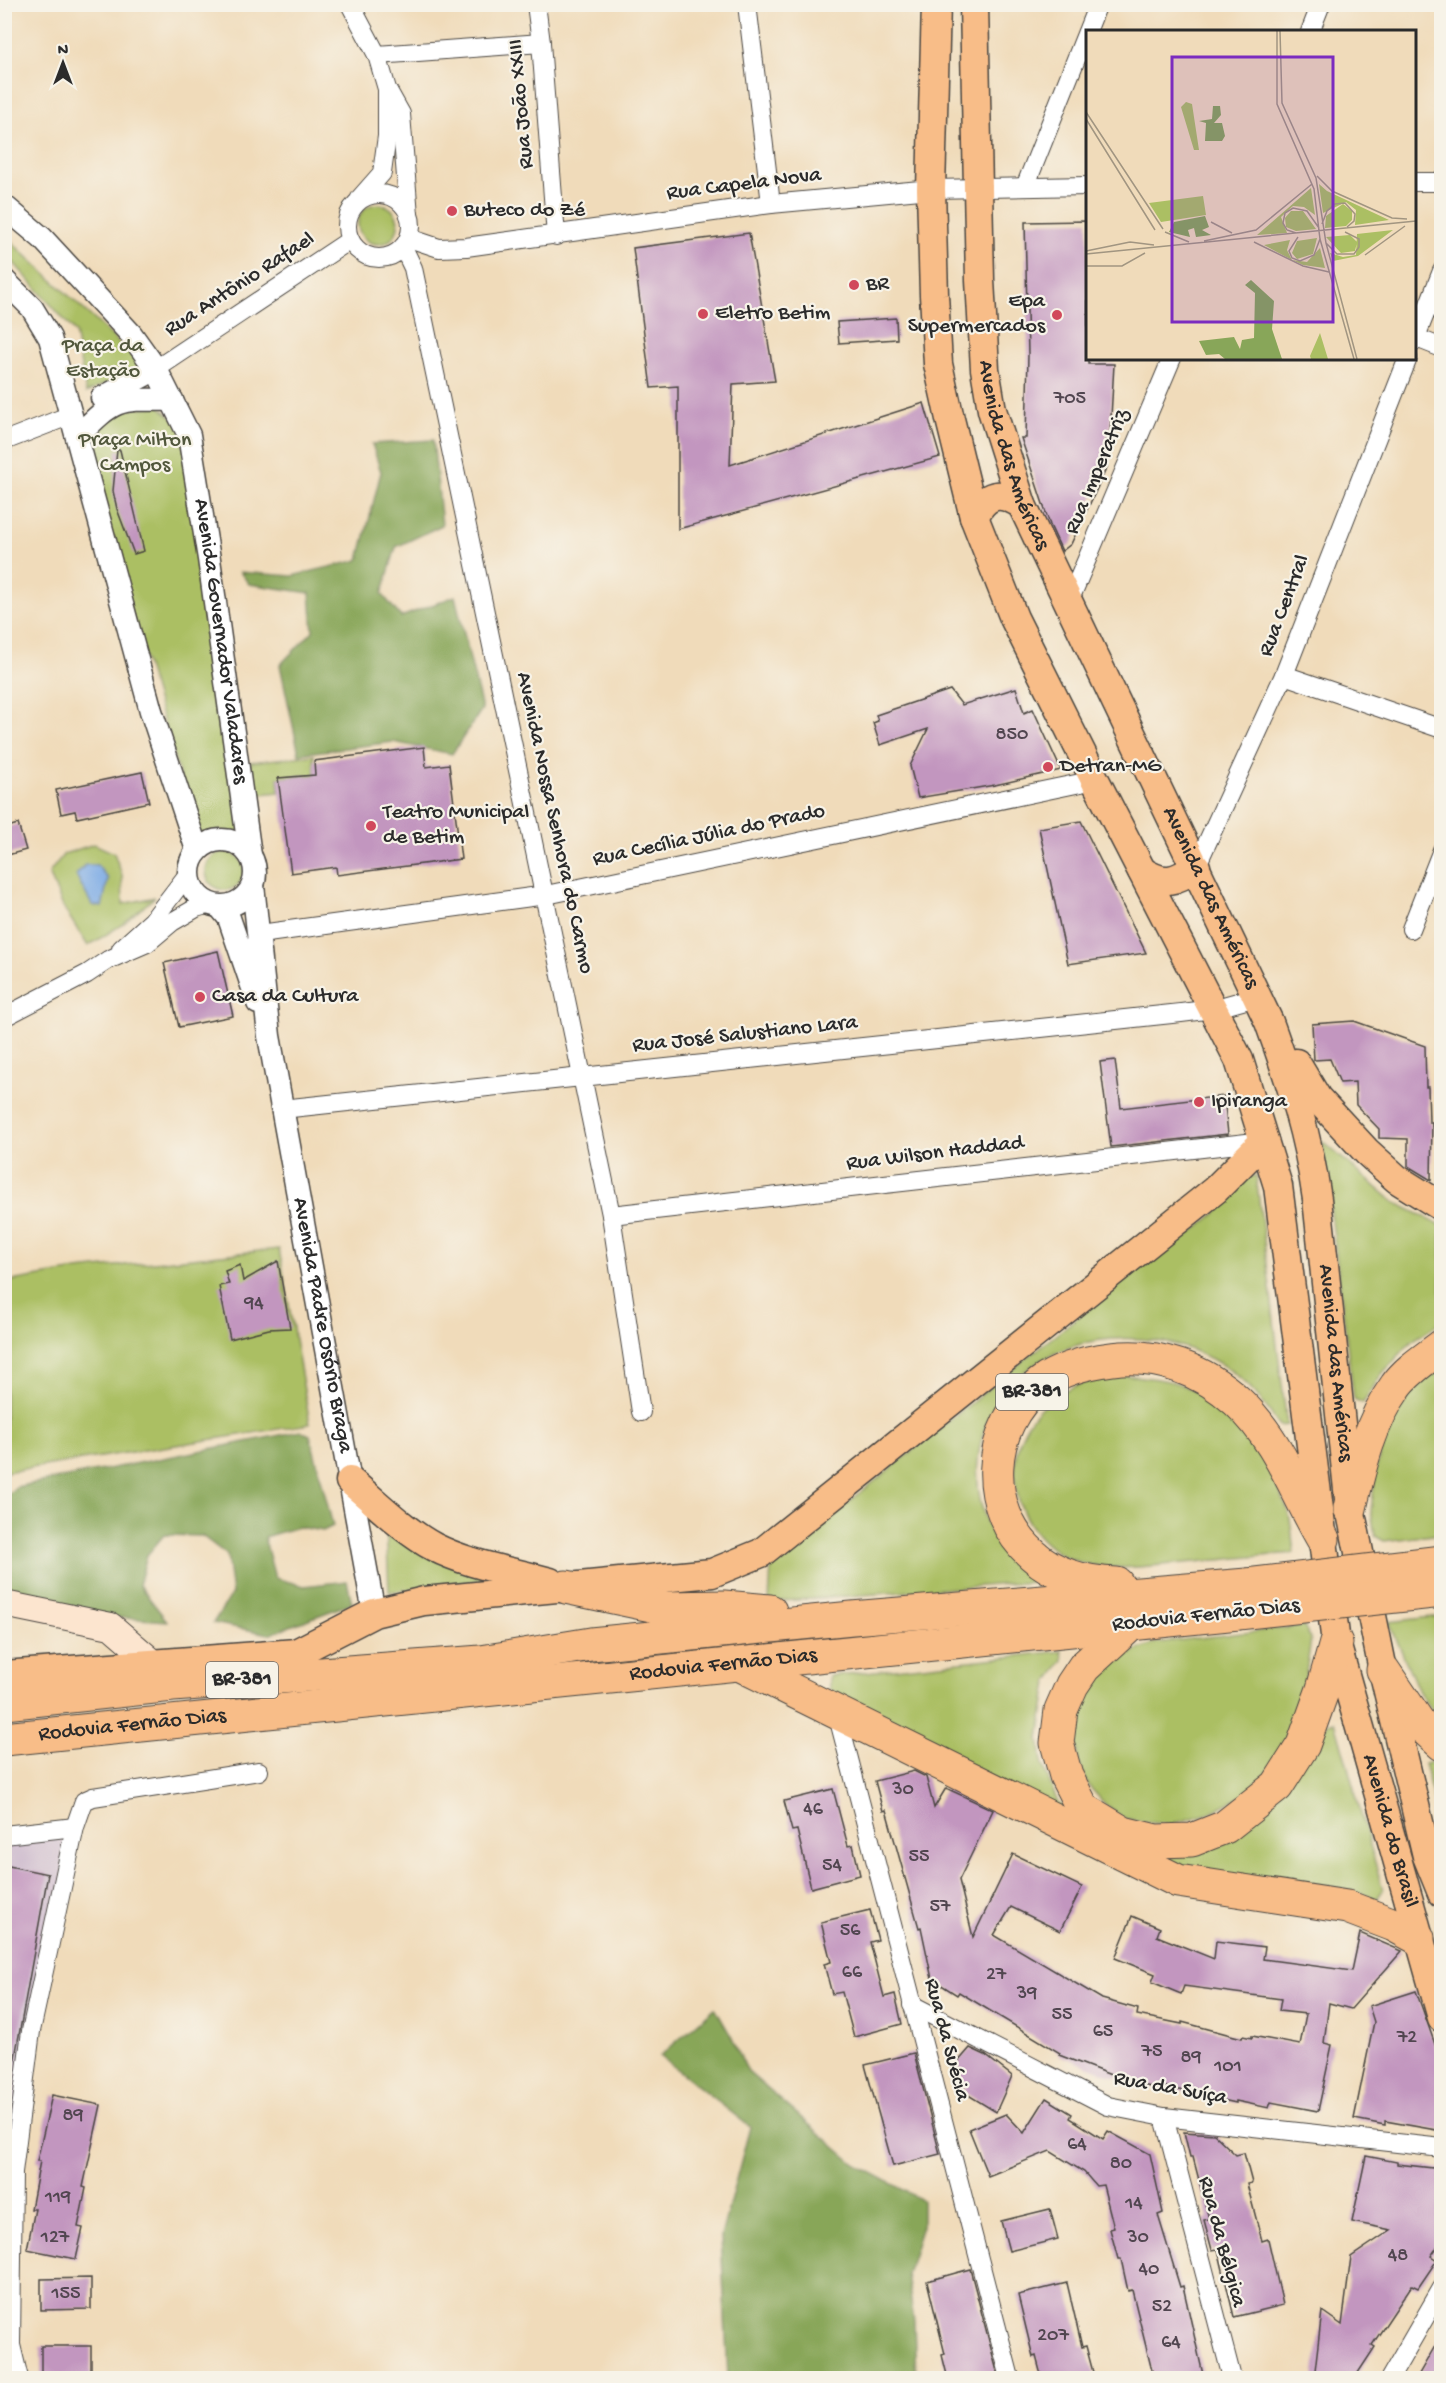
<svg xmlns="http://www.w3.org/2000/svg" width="1446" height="2383" font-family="'Gochi Hand',sans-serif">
	<rect width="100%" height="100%" fill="#f7f3e8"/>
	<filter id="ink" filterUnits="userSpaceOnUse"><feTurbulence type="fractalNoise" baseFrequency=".0167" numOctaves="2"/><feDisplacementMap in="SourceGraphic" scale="12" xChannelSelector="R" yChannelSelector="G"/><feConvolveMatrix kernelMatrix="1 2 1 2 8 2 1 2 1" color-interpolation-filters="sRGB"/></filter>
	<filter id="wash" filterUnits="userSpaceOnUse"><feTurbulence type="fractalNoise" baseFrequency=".008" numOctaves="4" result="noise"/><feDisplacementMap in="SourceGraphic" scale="24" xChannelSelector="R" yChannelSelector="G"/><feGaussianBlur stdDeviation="1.35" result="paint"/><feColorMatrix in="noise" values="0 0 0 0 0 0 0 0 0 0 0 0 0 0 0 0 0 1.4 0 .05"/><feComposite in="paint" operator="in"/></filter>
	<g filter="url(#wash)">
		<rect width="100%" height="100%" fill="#f0dbba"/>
		<path fill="#cfbdcf" d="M75,1827l-70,362v-354z"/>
		<g fill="#abbf63" stroke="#6b7547" stroke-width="1.5">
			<circle cx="378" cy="224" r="20"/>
			<path d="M4,235l140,131 -58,27 -11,-61 -70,-79z"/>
			<path d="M159,406l22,19 61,412c-16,-7 -29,-9 -44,0l-115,-385 21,-40z"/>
			<path d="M314,755l1,20 -37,3 1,14 -26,3 -3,-33z"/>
			<path d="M94,844l20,9 8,22 1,29 32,-7 -32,27 -35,22 -25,-39 -14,-34 15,-19z"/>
			<circle cx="225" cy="871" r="19"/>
			<path d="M1322,1141l72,61 47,23v97l-29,19 -31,34 -18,28 -9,-4z"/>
			<path d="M1256,1176l31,249 -8,1c-15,-24 -31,-45 -55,-60 -57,-36 -139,-38 -195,2 -57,40 -67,124 -29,180 10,13 23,24 36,34l-267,20 2,-37 366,-296c39,-26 84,-51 109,-92z"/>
			<path d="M279,1249l31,175 -305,48v-190l72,-12z"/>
			<path d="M1441,1363v171l-57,7 -9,-5 -4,-25 5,-42 9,-35 29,-47z"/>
			<path d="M1124,1375c18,2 37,3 55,9 52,20 91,77 109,127 4,13 4,29 6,42 -37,3 -73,7 -110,10 -35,3 -69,9 -104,-1 -71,-20 -89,-119 -29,-163 21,-16 47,-20 73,-24z"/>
			<path d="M386,1523l110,55 -107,14z"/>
			<path d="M1441,1616v107l-22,-31 -30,-70z"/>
			<path d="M1304,1626l7,13 -8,55 -16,48 -20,30 -23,23 -37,19 -36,10 -27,-2 -21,-4 -18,-14 -16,-18 -11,-25 -3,-29 7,-29 20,-31 24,-17 29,-12z"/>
			<path d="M1062,1651l1,9 -15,22 -9,56 3,24 16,41 25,20 130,25 115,-124 7,-2 48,168 -6,9 -22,-7 -38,-7 -77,-4 -63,-12 -110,-48 -238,-132v-13z"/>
			<path d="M1432,1762l9,5v59l-17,-62z"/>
		</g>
		<g fill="#88a659" stroke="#5a6842" stroke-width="1.5">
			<path d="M433,440l9,85 -46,22 -14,47 19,23 54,-21 27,113 -30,45 -59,-12 -94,12 -19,-89 33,-34 -3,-38 -61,-9 -9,-12 52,4 67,-16 22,-88 -9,-28z"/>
			<path d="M301,1431l9,4 23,91 -10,5 -25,-4 -34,10 11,41 29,8 43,-5 5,22 -83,31 -56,-11 19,-29 -5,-39 -25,-19 -38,-1 -17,20 -8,30 28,36 -57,-4 -105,-25v-95l11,-10z"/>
			<path d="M715,2008l16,28 17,36 107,92 67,36v26l-15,48 7,47 2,57h-188l-7,-142 29,-109 -90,-71z"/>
		</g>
		<path fill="#7baae5" stroke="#536a88" stroke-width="1.5" d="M85,865h12l11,14 -6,28 -10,-2 -16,-30z"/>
		<g id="blocks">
			<g fill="#c296bf">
				<path d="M1088,221v143h26l-4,71h-4l1,32 -36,77 -9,7 -12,-26 -29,-87h5l2,-83 -3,-133z"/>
				<path d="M749,233l26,148 -42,3 -3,81 194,-62 16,54 -262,72v-143l-27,2 -18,-140z"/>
				<path d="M896,318l1,21 -58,4 -2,-21z"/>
				<path d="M117,450h3l24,101 -10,3 -17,-45 -4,-18z"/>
				<path d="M1016,688l8,25 9,-4 28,61 -66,15 -77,13 -8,-32 18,-37 -48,16 -7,-22 5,-2 -2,-6 74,-25 12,15z"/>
				<path d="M424,747l2,20 23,-3 12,95 -124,16 -1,-8 -45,6 -13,-95 37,-3 -1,-14z"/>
				<path d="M142,772l7,30 -72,16 -2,-7 -14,3 -5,-24z"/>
				<path d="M1081,821l65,132 -78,11 -29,-136z"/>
				<path d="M18,824l8,26 -22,6v-28z"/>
				<path d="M218,951l15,65 -54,11 -15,-64z"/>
				<path d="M1354,1021l71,25 1,41h2l1,35h3l-1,58 -23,-14v-27l-29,-1v-9l-23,-24 -1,-23 -15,1 -10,-24 -16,1 -2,-36z"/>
				<path d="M1115,1060l6,48 103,-12 4,38 -117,13 -11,-85z"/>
				<path d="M278,1261l12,67 -21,1 -39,10 -11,-53 10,-2 -4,-13 15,-6 3,16z"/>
				<path d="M914,1771l12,6 8,31 12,-20 47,22 -34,70 14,57 40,-83 69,33 -22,44 -49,-24 -17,28 108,64 36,10 -1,6 45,9v-2l60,16 1,-2 9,2v-2l48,9 6,-31 -27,-3 2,-12 -97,-13 -3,8 -29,-12 3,-8 -40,-16 17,-42 28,12 -3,8 57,23 2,-18 49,6 -2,12 89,12 8,-38 42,18 -51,58 -22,-6 -5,40 8,2 -14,66 -47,-9 -2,6 -33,-7v2l-75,-17 -1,3 -31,-7 -70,-27 1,-2 -63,-38 -38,-23 -2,3 -25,-16 -11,-52 -2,1 -33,-118 -3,1 -8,-30z"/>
				<path d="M833,1789l15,57 5,-1 7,30 -49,13 -14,-58 -5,1 -8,-30z"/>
				<path d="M4,1865l44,9 -36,200 -8,-1z"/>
				<path d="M870,1910l8,30 -8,2 14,55 11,-3 7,30 -48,13 -12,-45 -10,2 -8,-30 7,-2 -10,-40z"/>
				<path d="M1416,1991l26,73v67l-57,-10v4l-31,-6 20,-97 -5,-16z"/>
				<path d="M970,2048l15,7 27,21 -16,36 -31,-19 -8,-30z"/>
				<path d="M914,2053l26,101 -47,12 -28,-101z"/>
				<path d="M52,2095l49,10 -18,82 3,1 -8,39 5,1 -7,31 -49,-10 8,-40h-4l9,-48h-3z"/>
				<path d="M1046,2098l26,16 -2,4 33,21 5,-8 42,23 13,59 -5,2 22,72 3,-1 21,93h-50l-22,-89 -4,1 -7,-32h-3l-8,-30 4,-1 -11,-43 -7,1 -12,-14 -34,-21 -62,25 -19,-47 37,-15 18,19z"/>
				<path d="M1184,2132l30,2 22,21 8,-2 8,30 -5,1 15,57 6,-2 15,66 -49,12 -16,-68 -6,1 -8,-30 5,-1 -16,-62h-3z"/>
				<path d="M1366,2156l31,6v2l45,5v71l-11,16 6,4 -19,28 -6,-3 -40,60 3,2 -21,32h-40l8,-68 20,14 9,-68 40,-27 -39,-8z"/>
				<path d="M1050,2209l8,30 -49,12 -8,-30z"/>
				<path d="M970,2269l29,110h-51l-6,-24 3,-1 -18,-73z"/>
				<path d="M91,2278v31l-50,1v-31z"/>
				<path d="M1067,2283l15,64 4,-1 8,30 -11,3h-41l-6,-23 -3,1 -15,-62z"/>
				<path d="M1442,2334v45h-14l-9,-5z"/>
				<path d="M41,2346h50v31l-50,1z"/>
			</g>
		</g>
	</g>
	<g filter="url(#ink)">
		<use href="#blocks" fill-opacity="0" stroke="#494540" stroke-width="1.5"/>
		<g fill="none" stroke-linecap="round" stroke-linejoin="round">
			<g stroke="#494540" stroke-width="20">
				<g id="minor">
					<path d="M350,4l27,51 10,34 14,25 8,101"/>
					<path d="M536,4l5,39 15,193"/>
					<path d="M747,4l24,200"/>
					<path d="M1310,32l11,-28"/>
					<path d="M377,55l164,-12"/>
					<path d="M1414,182h28"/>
					<path d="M1025,187l73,-183"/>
					<circle cx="379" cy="226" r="32"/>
					<path d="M360,198l22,-25 5,-37v-46"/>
					<path d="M409,238l30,10 27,-1 305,-43 160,-15 157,-3"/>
					<path d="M403,247l10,21 198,947 30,197"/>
					<path d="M1414,337l28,11"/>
					<path d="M1414,342l28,-71"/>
					<path d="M156,369l194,-129"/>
					<path d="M4,441l67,-26"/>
					<path d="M1068,604l104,-246"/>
					<path d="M1284,675l158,54"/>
					<path d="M1196,867l88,-192 124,-317"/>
					<path d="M1411,929l31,-79"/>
					<path d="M260,934l286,-39 549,-115"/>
					<path d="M121,949l31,-28 36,-47"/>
					<path d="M4,1017l83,-43 21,-14 39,-17 25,-21 24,-14 14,-4"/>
					<path d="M282,1109l899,-96 32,-4 43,-12"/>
					<path d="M611,1215l653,-74"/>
					<path d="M837,1713l173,665"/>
					<path d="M4,1835l71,-8"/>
					<path d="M912,2005l196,101 56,11 278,31"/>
					<path d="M1164,2117l68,261"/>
					<path d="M19,2378l-8,-33 2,-173 18,-141 44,-204 9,-26 9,-4 166,-26"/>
					<path d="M1390,2378l52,-90"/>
				</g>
			</g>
			<g stroke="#494540" stroke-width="25">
				<g id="tertiary">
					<path id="s1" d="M4,206l38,32 89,96 25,35 33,66 20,124 41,296"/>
					<path d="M4,280l28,28 18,30 101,373 46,139"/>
					<path d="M102,398l54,-29"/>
					<path d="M78,436c38,-39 40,-37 94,-36"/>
					<circle cx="222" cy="873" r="33"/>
					<path id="s2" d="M253,885l16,151 105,577"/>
					<path d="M220,907l9,11 29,85"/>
				</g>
			</g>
			<g stroke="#494540" stroke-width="28">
				<path id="secondary" d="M4,1604l107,22 44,38"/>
			</g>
			<g stroke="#494540" stroke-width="31">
				<g id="primary">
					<path id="s3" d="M936,4l-5,185 3,106 4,69 12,55 24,98 40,101 81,162 144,280 39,126 58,457 106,375"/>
					<path id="s4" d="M974,4l6,276 5,89 7,41 30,95 247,517c22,61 39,113 48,177l33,309 33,162 44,186 15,37"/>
					<path d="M974,517c12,-24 26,-27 48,-12"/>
					<path d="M1142,871c22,14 33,11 54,-4"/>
					<path d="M1296,1063l21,35 50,54 30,27 45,28"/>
					<path d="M350,1481c27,22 54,50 84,66 35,18 78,24 116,35"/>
					<path d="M4,1675l292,-22 78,-40 50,-12 288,-28 49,-20 454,-363 49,-49"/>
				</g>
			</g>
			<g stroke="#494540" stroke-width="35">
				<g id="motorway">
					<path d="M1350,1508c10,-43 20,-86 46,-122 11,-16 31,-28 46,-40"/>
					<path d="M1117,1584c-31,-1 -61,-8 -84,-29 -51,-45 -48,-129 7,-171 20,-15 47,-22 72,-25 46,-6 91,11 125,42 42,39 58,90 86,138"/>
					<path d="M566,1587l100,21 58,-1 46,4"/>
					<path d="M1132,1623l-48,44 -12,18 -11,25 -4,33 9,33 17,33 40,24 33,8 36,-1 33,-13 52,-41 26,-41 20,-56 13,-46"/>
					<path d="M739,1664l439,217 169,26 47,18 24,13"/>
					<path d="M1383,1670l36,53 23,21"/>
					<path d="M4,1703l169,-18 308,-23 110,-18 261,-26 395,-33"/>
					<path id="s5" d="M4,1739l1234,-126"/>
				</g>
			</g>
			<use href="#minor" stroke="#fff" stroke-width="18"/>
			<use href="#tertiary" stroke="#fff" stroke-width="22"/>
			<use href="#secondary" stroke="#fce5cf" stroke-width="26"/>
			<use href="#primary" stroke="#f8bd88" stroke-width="28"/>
			<use href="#motorway" stroke="#f8bd88" stroke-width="33"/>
			<g stroke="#494540" stroke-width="35" stroke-linecap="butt">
				<g id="motorway-bridge">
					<path d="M1247,1585l195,-23"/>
					<path d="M1238,1613l204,-22"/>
				</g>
			</g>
			<use href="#motorway-bridge" stroke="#f8bd88" stroke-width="33"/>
		</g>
	</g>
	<g fill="#d1495b" stroke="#f7f3e8" stroke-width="2">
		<circle cx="452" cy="211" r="6"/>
		<circle cx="854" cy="285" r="6"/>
		<circle cx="703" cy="314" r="6"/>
		<circle cx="1057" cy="315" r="6"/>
		<circle cx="1048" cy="767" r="6"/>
		<circle cx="371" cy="826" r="6"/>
		<circle cx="200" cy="997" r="6"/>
		<circle cx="1199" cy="1102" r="6"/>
	</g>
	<g text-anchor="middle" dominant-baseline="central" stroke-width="4.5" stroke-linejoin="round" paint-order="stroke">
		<g font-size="20" fill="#514650">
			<text x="1070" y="399">705</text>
			<text x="1012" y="735">850</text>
			<text x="254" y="1304">94</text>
			<text x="903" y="1790">30</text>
			<text x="813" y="1810">46</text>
			<text x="919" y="1857">55</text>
			<text x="832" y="1866">54</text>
			<text x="940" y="1907">57</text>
			<text x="850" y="1931">56</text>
			<text x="852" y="1973">66</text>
			<text x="996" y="1975">27</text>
			<text x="1027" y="1994">39</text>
			<text x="1062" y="2015">55</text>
			<text x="1103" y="2032">65</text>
			<text x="1407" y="2038">72</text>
			<text x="1152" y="2052">75</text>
			<text x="1191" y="2058">89</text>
			<text x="1228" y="2067">101</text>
			<text x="73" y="2116">89</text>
			<text x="1077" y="2145">64</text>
			<text x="1121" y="2164">80</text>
			<text x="58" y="2198">119</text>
			<text x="1134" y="2204">14</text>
			<text x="55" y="2238">127</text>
			<text x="1138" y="2238">30</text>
			<text x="1398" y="2256">48</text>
			<text x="1149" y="2270">40</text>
			<text x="66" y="2294">155</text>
			<text x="1162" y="2307">52</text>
			<text x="1053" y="2336">207</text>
			<text x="1171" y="2343">64</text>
		</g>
		<g fill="#f7f3e8" stroke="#686764" stroke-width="1.5">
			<rect x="996" y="1374" width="72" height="36" rx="4.5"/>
			<rect x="206" y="1662" width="72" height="36" rx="4.5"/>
		</g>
		<g font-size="21" font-weight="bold" fill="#2b2b2b">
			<text x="1032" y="1392">BR-381</text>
			<text x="242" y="1680">BR-381</text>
		</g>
		<g font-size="22" fill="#2b2b2b" stroke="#f7f3e8">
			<text transform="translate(522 104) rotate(-95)">Rua João XXIII</text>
			<text transform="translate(744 185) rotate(-7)">Rua Capela Nova</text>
			<text transform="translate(240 285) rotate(-33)">Rua Antônio Rafael</text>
			<text stroke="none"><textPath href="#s4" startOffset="456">Avenida das Américas</textPath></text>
			<text transform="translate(1098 472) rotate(-67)">Rua Imperatriz</text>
			<text transform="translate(1285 606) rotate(-69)">Rua Central</text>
			<text stroke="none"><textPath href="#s1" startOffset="506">Avenida Governador Valadares</textPath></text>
			<text transform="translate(554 823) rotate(78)">Avenida Nossa Senhora do Carmo</text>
			<text transform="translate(709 836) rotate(-12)">Rua Cecília Júlia do Prado</text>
			<text stroke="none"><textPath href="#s4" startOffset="942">Avenida das Américas</textPath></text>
			<text transform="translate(745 1035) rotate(-6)">Rua José Salustiano Lara</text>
			<text transform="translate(935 1154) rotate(-7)">Rua Wilson Haddad</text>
			<text stroke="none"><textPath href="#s2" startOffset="446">Avenida Padre Osório Braga</textPath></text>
			<text stroke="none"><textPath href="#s4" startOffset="1428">Avenida das Américas</textPath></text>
			<text transform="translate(1206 1616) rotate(-6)">Rodovia Fernão Dias</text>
			<text stroke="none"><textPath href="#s5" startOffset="723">Rodovia Fernão Dias</textPath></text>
			<text stroke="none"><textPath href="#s5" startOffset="129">Rodovia Fernão Dias</textPath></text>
			<text stroke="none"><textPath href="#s3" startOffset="1910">Avenida do Brasil</textPath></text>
			<text transform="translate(946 2040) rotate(75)">Rua da Suécia</text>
			<text transform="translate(1170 2089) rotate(10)">Rua da Suíça</text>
			<text transform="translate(1221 2242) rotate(75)">Rua da Bélgica</text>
		</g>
		<g font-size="22" fill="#2b2b2b" stroke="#f7f3e8" text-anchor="start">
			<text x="464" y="211">Buteco do Zé</text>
			<text x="866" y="285">BR</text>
			<text x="1045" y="302" text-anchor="end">Epa<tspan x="1045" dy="25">Supermercados</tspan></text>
			<text x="715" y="314">Eletro Betim</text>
			<text x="1060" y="767">Detran-MG</text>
			<text x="383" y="813">Teatro Municipal<tspan x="383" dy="25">de Betim</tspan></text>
			<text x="212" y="997">Casa da Cultura</text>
			<text x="1211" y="1102">Ipiranga</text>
		</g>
		<g font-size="22" fill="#51573c" stroke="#f7f3e8">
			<text x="103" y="347">Praça da<tspan x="103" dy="25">Estação</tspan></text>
			<text x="135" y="441">Praça Milton<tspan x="135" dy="25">Campos</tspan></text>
		</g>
	</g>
	<g transform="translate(1086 30)">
		<rect width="330" height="330" fill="#f0dbba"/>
		<path d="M100,72l6,2 7,46h-5l-13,-43zM233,154l8,7 62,29 -34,5 1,-15 -10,-8 -23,11zM225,158l4,27 -11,-8 -11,-1 -12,11 6,16 -30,2zM117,166l3,19 -45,7 -12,-19zM257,174l9,7v9l-6,6 -21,2 1,-12zM205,181h12l13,18 -20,2 -10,-4 -1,-9zM307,200l-35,26 -25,5 -3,-8 13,4 13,-2 1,-21zM264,205l7,7 -2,9 -14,2 -15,-16zM231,208l-4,16 -16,5 -5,-6 5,-12zM204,210l-3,10 5,10 15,2 13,-14 5,20 -22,-3 -13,-6 -26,-14zM234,303l8,26h-17l-1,-3z" fill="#abbf63"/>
		<path d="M127,76h7l1,9 -7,8h8l3,13 -3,5h-17l1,-18 -7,-2 13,-2zM119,186l4,11 -7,3 9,5 -15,2 -2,-9 -6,2 2,7 -21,-5 5,-10zM165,250l23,21 -2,28 10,30h-57l-6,-5 -13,1 -7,-14 35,-4 6,12 2,-9 12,-2 1,-45 -10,-8z" fill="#88a659"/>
		<path fill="none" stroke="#a19581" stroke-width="1.5" d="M191,1v73l37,85 6,50 34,120M194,1l2,72 34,75 10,65 31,116M0,82l77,117M0,89l69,111M231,146l15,15 60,27 15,1M125,192l21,11M236,194l5,-13 8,-7 10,-1 10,11 -1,7 -7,6M79,202l24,10M210,203l-9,-3 -4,-7 2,-10 8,-5 14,3 12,17M212,207l-9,14 3,7 8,3 14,-6 6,-16M118,211l52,-11 56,-46M44,212l24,3M168,212l49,24 26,6M240,213l11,11h17l5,-7v-8l-14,-7M0,221l44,-9M0,224l330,-33M279,225l40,-29M0,236h36l23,-13"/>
		<path fill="#7b2cbf" fill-opacity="0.15" stroke="#7b2cbf" stroke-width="3" d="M86,27h161v265h-161z"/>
		<rect width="330" height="330" fill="none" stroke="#2b2b2b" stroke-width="3"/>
	</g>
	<rect width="1446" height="2383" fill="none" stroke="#f7f3e8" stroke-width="24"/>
	<g transform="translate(63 63)" stroke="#f7f3e8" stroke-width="4.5" paint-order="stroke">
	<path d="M0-4.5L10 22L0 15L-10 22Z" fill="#2b2b2b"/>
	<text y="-9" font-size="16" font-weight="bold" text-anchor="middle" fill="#2b2b2b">N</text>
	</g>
</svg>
